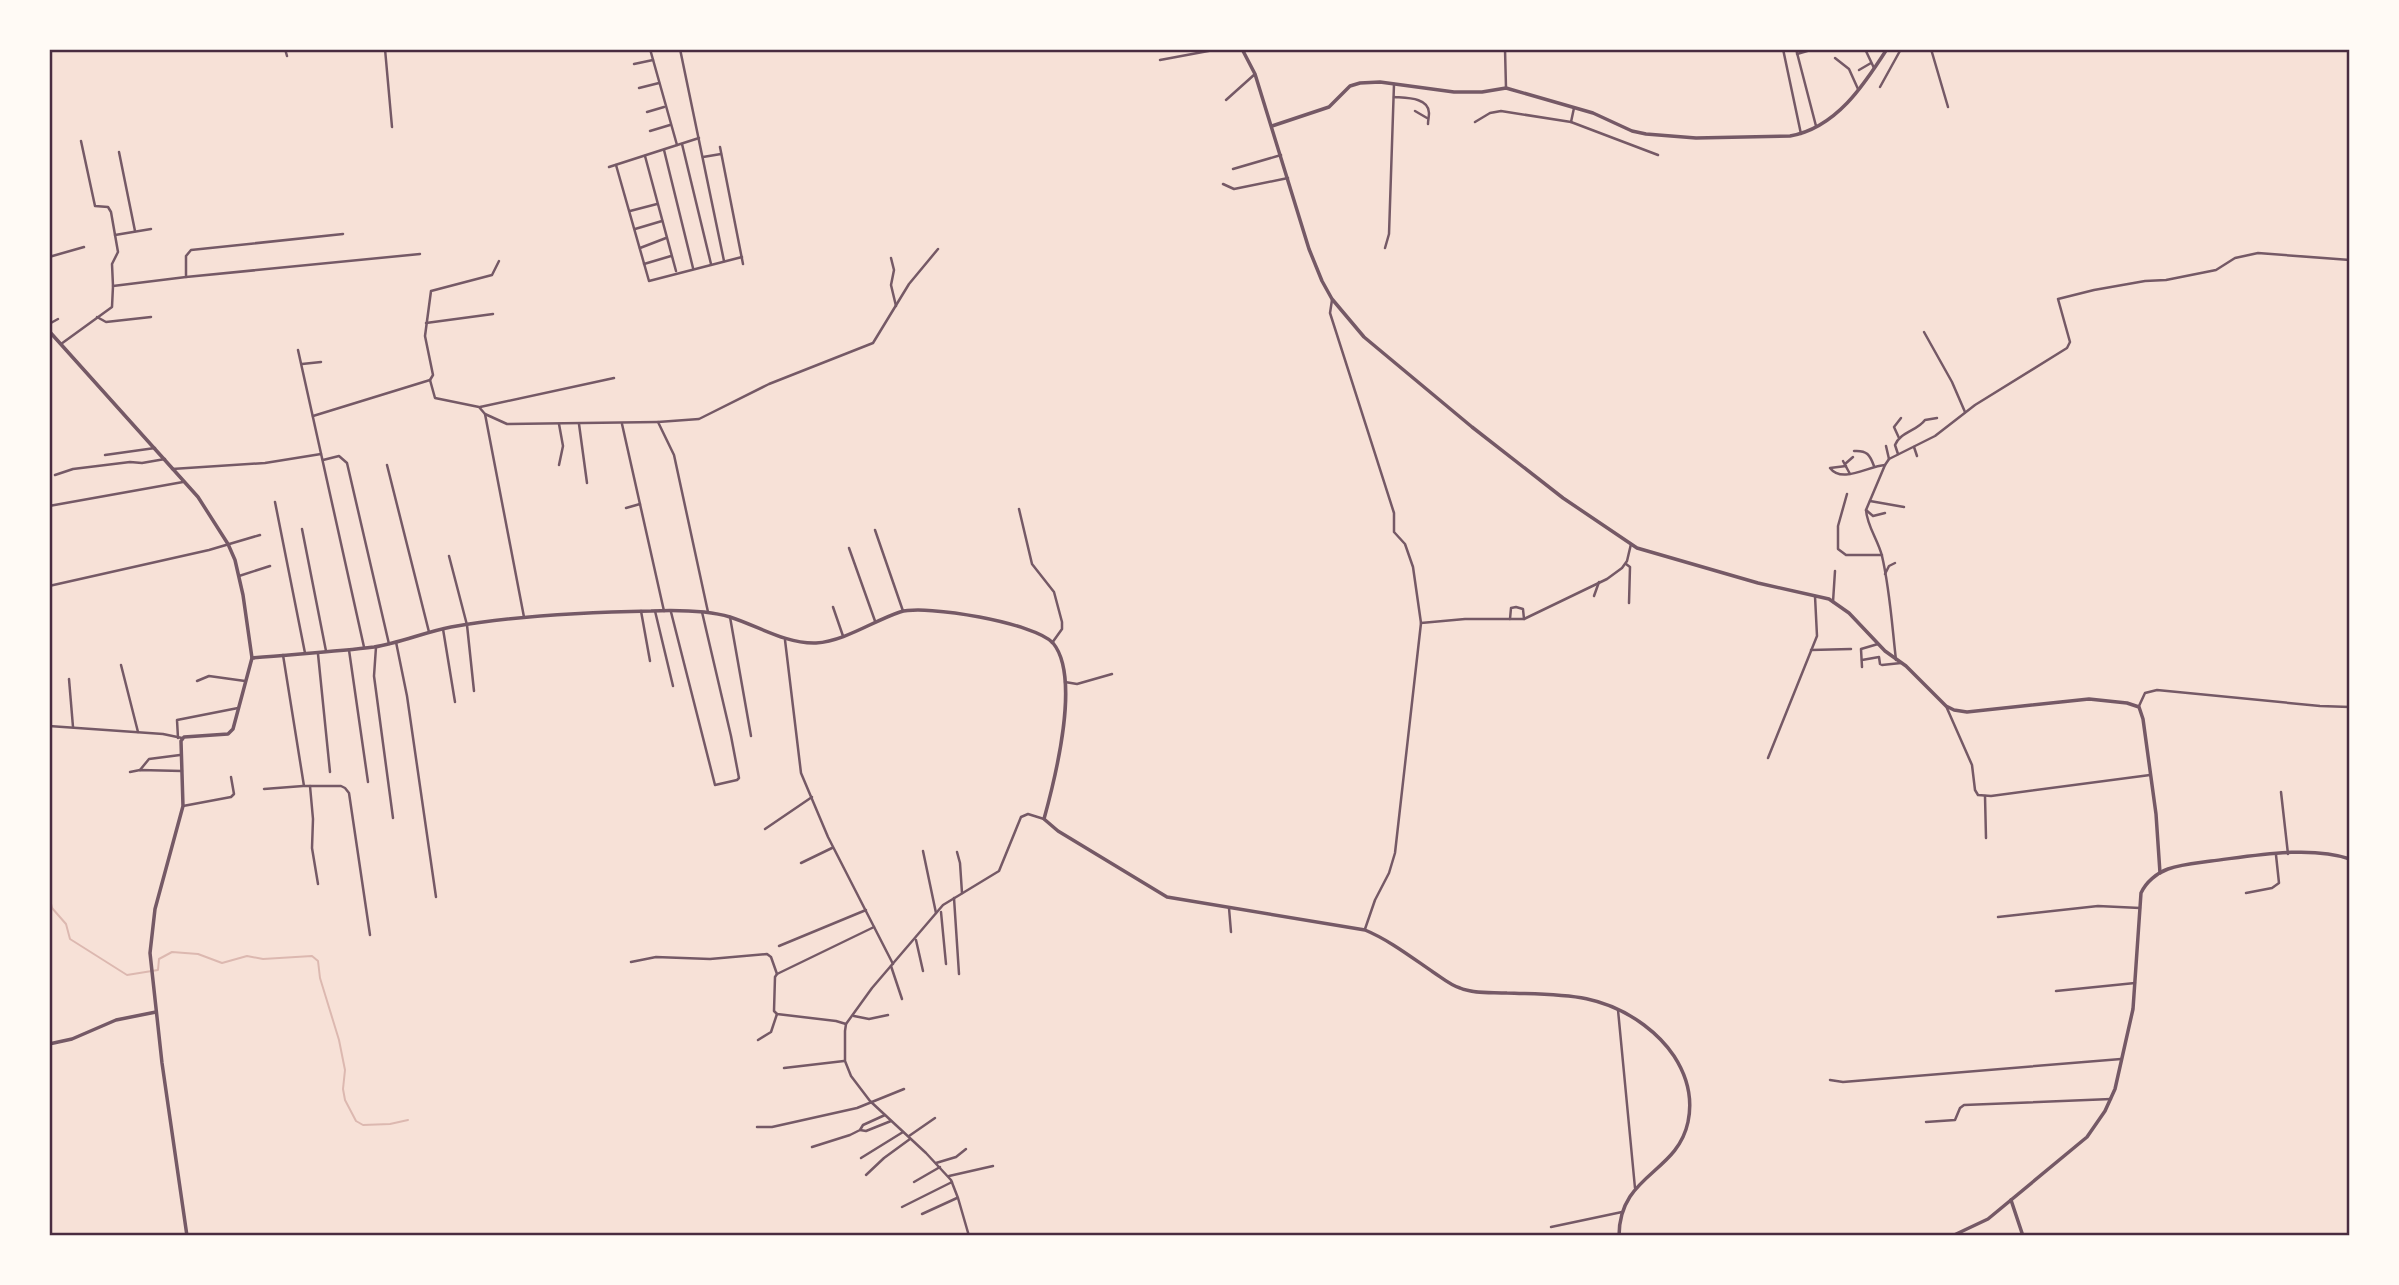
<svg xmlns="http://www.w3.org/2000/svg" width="2399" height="1285" font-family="Overpass,sans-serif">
	<rect width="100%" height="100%" fill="#f7e1d7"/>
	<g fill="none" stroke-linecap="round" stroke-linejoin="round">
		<path stroke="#dcb8b0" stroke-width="2" d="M49,868l2,11 -2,16 3,13 14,16 4,15 57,36 31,-5 1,-11 13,-7 26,2 24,9 25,-7 16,3 49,-3 6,5 2,17 19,62 6,30 -2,19 2,11 11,21 7,4 27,-1 18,-4"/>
		<g stroke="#755966" stroke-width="2.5">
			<path d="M285,49l2,7"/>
			<path d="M385,49l7,78"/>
			<path d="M650,49l27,96"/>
			<path d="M680,49l44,212"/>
			<path d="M1505,49l1,39"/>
			<path d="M1783,49l18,85"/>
			<path d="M1796,49l20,77"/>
			<path d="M1865,49l9,19"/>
			<path d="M1931,49l17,58"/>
			<path d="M1797,54l17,-5"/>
			<path d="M1835,58l14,11 9,20"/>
			<path d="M1160,60l59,-11"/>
			<path d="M634,64l19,-4"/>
			<path d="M1859,70l12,-7"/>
			<path d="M1880,87l21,-38"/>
			<path d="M639,88l20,-5"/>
			<path d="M1394,97c11,1 35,0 35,16 0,4 -1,7 -1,11"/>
			<path d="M1226,100l29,-26"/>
			<path d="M1415,111l12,7"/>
			<path d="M647,112l17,-5"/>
			<path d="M1475,122l15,-9 11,-2 70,11 87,33"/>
			<path d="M1571,122l3,-14"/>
			<path d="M650,131l20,-6"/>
			<path d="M81,141l14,65 13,1 3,5 7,40 -6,12 1,22"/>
			<path d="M682,144l29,120"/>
			<path d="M720,147l23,117"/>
			<path d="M664,150l29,118"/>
			<path d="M119,152l16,79"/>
			<path d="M645,156l31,115"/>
			<path d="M703,157l18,-3"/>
			<path d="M616,165l33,116 93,-24"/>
			<path d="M609,167l90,-29"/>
			<path d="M1233,169l48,-14"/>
			<path d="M1223,184l11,5 54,-11"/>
			<path d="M630,211l27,-7"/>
			<path d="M635,229l27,-8"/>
			<path d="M115,235l36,-6"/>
			<path d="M640,248l26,-10"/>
			<path d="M1385,248l4,-14 5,-150"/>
			<path d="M49,257l35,-10"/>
			<path d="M891,258l3,12 -3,15 5,21"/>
			<path d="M644,264l27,-8"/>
			<path d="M186,277l234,-23"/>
			<path d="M1332,300l-2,13 64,200v19l11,12 8,23 8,56"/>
			<path d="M97,317l9,5 45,-5"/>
			<path d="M426,323l67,-9"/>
			<path d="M49,324l9,-5"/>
			<path d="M1924,332l28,50 13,30"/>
			<path d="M61,344l51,-37 1,-21 73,-9v-21l5,-6 152,-16"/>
			<path d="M298,350l66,297"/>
			<path d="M302,364l19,-2"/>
			<path d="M430,380l3,-5 -8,-39 6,-45 61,-16 7,-14"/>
			<path d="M480,407l134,-29"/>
			<path d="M485,414l39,203"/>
			<path d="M313,416l117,-36 5,18 44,9 6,7 22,10 151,-2"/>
			<path d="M579,424l8,59"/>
			<path d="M622,424l42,187"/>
			<path d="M1899,438l-5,-11 7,-9"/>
			<path d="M1886,446l3,13"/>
			<path d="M1914,447l3,9"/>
			<path d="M1854,451c13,-1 16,4 20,15"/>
			<path d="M1898,454l-3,-9c5,-13 22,-14 30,-25l12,-2"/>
			<path d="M105,455l50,-7"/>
			<path d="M323,460l16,-4 8,7 42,181"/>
			<path d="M1843,461l7,13"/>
			<path d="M1845,464l8,-7"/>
			<path d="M387,465l42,167"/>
			<path d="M559,465l4,-19 -4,-22"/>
			<path d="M1846,466l-16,2c12,16 38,-2 55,-3"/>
			<path d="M172,469l93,-6 56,-9"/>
			<path d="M55,475l18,-6 57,-7 12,1 23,-4"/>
			<path d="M1847,494l-9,32v23l8,6h36"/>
			<path d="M1870,501l34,6"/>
			<path d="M275,502l30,151"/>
			<path d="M49,506l134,-24"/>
			<path d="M626,508l14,-4"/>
			<path d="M1019,509l13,55 22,28 8,30v7l-10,14"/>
			<path d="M1866,510l7,6 12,-3"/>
			<path d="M302,529l24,122"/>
			<path d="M875,530l28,81"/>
			<path d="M849,548l26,73"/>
			<path d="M449,556l18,69 7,66"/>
			<path d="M1626,564l4,3 -1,36"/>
			<path d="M1885,574l4,-8 6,-3"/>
			<path d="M239,576l31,-10"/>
			<path d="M49,586l160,-36 51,-15"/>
			<path d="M1594,596l5,-14"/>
			<path d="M1833,602l2,-31"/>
			<path d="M833,607l10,29"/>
			<path d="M641,611l9,50"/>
			<path d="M655,611l18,75"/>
			<path d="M671,612l44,173 22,-5 2,-2 -8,-42 -29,-124"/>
			<path d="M708,612l-34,-157 -16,-33 41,-3 70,-35 104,-41 36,-59 29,-35"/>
			<path d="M730,617l21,119"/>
			<path d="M1510,619l1,-11 5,-1 7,2 1,10"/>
			<path d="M443,629l12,73"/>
			<path d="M785,640l16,133 27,64 65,127"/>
			<path d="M396,642l11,54 29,201"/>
			<path d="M376,647l-2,29 19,142"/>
			<path d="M349,650l19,132"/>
			<path d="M1811,650l40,-1"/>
			<path d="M318,654l12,118"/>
			<path d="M283,655l21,131h37l4,2 4,5 21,142"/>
			<path d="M1862,660l17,-3 1,7 2,1 19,-2"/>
			<path d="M1896,660c-4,-34 -6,-70 -14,-104 -4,-16 -15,-30 -16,-46l19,-45 4,-6 46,-23 40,-31 92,-57 3,-6 -12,-43 36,-9 51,-9 21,-1 50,-10 19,-12 23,-5 92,7"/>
			<path d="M121,665l17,67"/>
			<path d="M1862,667l-1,-18 17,-5"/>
			<path d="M69,679l4,48"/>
			<path d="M197,681l12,-5 36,5"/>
			<path d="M1065,682l12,2 35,-10"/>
			<path d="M1946,706l26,59 3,25 3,5 13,1 159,-21"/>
			<path d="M2139,706l6,-13 12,-3 163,16 30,1"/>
			<path d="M49,726l114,8 19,4"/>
			<path d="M178,738l-1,-18 61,-12"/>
			<path d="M1768,758l49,-122 -2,-40"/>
			<path d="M140,770l9,-11 31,-4"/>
			<path d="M130,772l10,-2 42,1"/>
			<path d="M310,786l3,33 -1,29 6,36"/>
			<path d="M264,789l39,-3"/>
			<path d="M2281,792l7,62"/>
			<path d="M1985,796l1,42"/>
			<path d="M183,806l48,-9 3,-3 -3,-17"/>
			<path d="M765,829l47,-32"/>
			<path d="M923,851l13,62"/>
			<path d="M957,852l3,11 2,30"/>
			<path d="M801,863l31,-15"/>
			<path d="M2246,893l26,-5 7,-5 -3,-28"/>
			<path d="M954,898l5,76"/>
			<path d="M1229,908l2,24"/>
			<path d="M941,912l5,52"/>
			<path d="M1998,917l100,-11 42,2"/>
			<path d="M1365,929l10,-29 14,-27 6,-20 26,-230 44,-4h59l83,-40 15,-11 5,-7 4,-17"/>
			<path d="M916,940l7,31"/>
			<path d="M779,946l87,-36"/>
			<path d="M631,962l25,-5 54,2 57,-5 4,3 6,17"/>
			<path d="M891,966l11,33"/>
			<path d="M2056,991l79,-8"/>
			<path d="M1618,1010l17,178"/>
			<path d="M854,1016l15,3 19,-4"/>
			<path d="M846,1024l-10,-3 -59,-7 -3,-3 1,-34 2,-3 97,-47"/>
			<path d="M758,1040l13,-8 6,-18"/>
			<path d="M784,1068l60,-7"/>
			<path d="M1830,1080l13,2 278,-23"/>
			<path d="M1926,1122l29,-2 5,-12 4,-3 147,-6"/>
			<path d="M757,1127h15l85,-19 47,-19"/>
			<path d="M860,1130l6,1 25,-10"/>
			<path d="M909,1136l26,-18"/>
			<path d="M812,1147l38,-12 10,-5 3,-5 22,-10"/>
			<path d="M861,1158l42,-26"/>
			<path d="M936,1163l20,-6 10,-8"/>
			<path d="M866,1175l18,-17 26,-19"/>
			<path d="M949,1176l44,-10"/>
			<path d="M914,1182l26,-15"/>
			<path d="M902,1207l50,-25"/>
			<path d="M922,1214l35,-16"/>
			<path d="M1551,1227l71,-15"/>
			<path d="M969,1236l-11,-38 -7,-18 -25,-27 -56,-52 -19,-25 -6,-15v-30l1,-7 26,-36 71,-83 56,-34 22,-54 7,-3 16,5"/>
		</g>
		<g stroke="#755966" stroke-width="3.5">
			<path d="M1242,49l13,25 54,175 13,32 10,18 32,38 108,90 91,71 74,50 121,35 71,16 20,14 36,38 21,15 40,40 8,4 13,2 122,-13 38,4 12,4 4,12 13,95 4,59"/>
			<path d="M1272,126l57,-19 21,-21 10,-3 20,-1 74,10h28l24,-4 87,25 39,18 14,3 50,4 94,-2c46,-8 74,-51 97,-87"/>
			<path d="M49,331l149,166 30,47 7,16 8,35 9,63 -19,71 -5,5 -44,3 -3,4 2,65 -28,103 -5,44 12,110 25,173"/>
			<path d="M252,658c41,-4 82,-6 122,-11 26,-4 51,-15 77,-20 62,-11 137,-15 200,-16 26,-1 55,-1 79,6 28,9 56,27 86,26 29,-2 57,-22 84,-31 26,-8 135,11 153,31 28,34 2,136 -9,176l14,12 109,66 198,33c24,10 46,27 68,42 8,5 17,13 27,16 14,6 32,4 47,5 53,2 93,-1 137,32 12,9 22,19 30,31 13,20 19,42 14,66 -11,52 -69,52 -69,114"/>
			<path d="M49,1044l23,-5 44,-19 40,-8"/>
			<path d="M2011,1200l12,36"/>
			<path d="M1952,1236l36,-17 99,-82 18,-26 10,-22 18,-80 8,-116c5,-11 16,-20 27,-24 14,-5 29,-6 43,-8 41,-5 99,-16 139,-2"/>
		</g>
	</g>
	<rect width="2399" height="1285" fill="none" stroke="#fffaf5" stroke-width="102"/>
	<rect x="51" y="51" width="2297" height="1183" fill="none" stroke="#4a2c40" stroke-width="2.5"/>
</svg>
